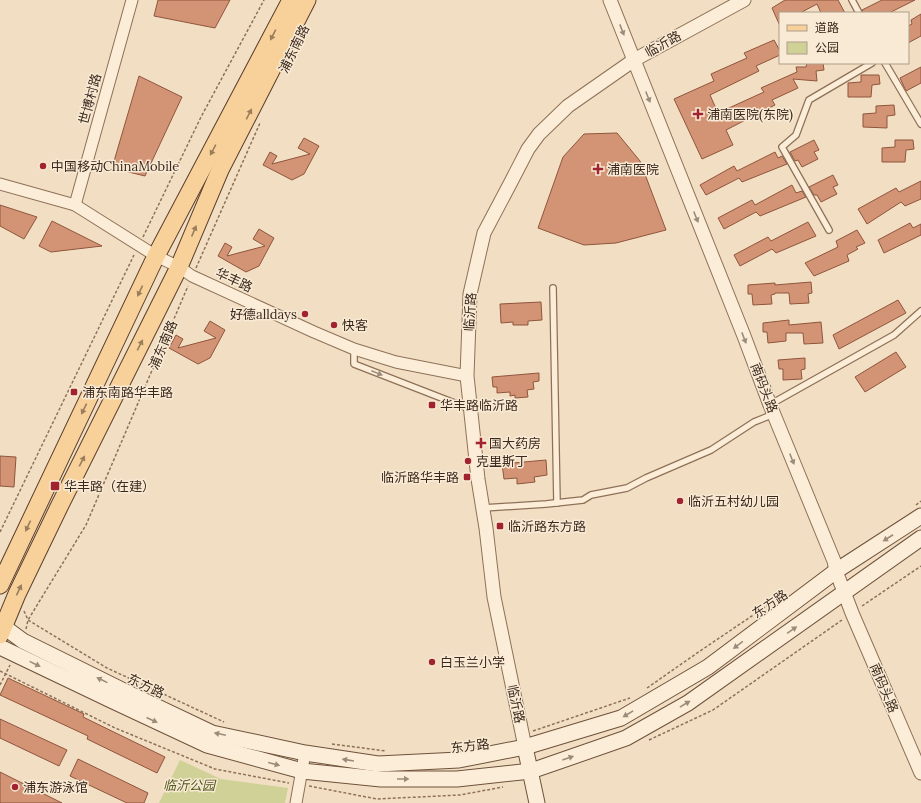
<svg xmlns="http://www.w3.org/2000/svg" width="921" height="803" font-family="Lora,'Noto Sans SC',serif">
	<rect width="100%" height="100%" fill="#f2dfc3"/>
	<path fill="#cfd196" d="M180,760l41,19 67,9 -3,15h-126z"/>
	<g fill="#d39476" stroke="#8f553c">
		<path d="M158,0h72l-15,28 -61,-12z"/>
		<path d="M785,0h53l7,13h-24l-4,-9 -17,9h-20v13l-8,-18z"/>
		<path d="M882,0h33l-26,13h-26l-1,-3z"/>
		<path d="M921,14v22l-13,7v-17l4,-2 -1,-4z"/>
		<path d="M774,40l6,11v4l-24,11 3,5 -49,24 8,18 46,-21 -3,-4 36,-16 -1,-5h10l1,-4h16l1,7 -8,1 1,10 -24,-2 5,9 -26,12 3,5 -49,25 7,15 -31,14 -28,-60 40,-18 -3,-7 36,-16 -3,-5z"/>
		<path d="M921,67v16l-15,8 -6,-13z"/>
		<path d="M861,75h18l1,9 -8,1 -1,12h-23v-14l13,-1z"/>
		<path d="M139,76l43,21 -37,79 -33,-8z"/>
		<path d="M894,105l1,10 -8,1v12l-24,-1v-13l13,-1v-7z"/>
		<path d="M617,133l23,28 26,69 -50,13 -32,2 -46,-17 25,-71 21,-23z"/>
		<path d="M304,138l15,8 -15,28 -12,6 -29,-15 7,-13 7,4 -5,8 38,-10 -12,-6z"/>
		<path d="M814,140l5,10 -5,2 4,7 -16,8 -4,-7 -3,1 -5,-9z"/>
		<path d="M895,140h18l1,9 -8,1 -1,12h-23v-14l13,-1z"/>
		<path d="M775,152l3,6 4,-2 5,8 -45,18 -3,-4 -33,17 -6,-10 34,-19 3,5z"/>
		<path d="M833,175l5,10 -5,2 4,7 -16,8 -4,-7h-3l-5,-8z"/>
		<path d="M921,181v18l-16,7 -4,-4 -34,22 -9,-15 38,-21 3,4z"/>
		<path d="M792,185l4,8 6,-2 4,6 -46,19 -4,-4 -32,17 -6,-11 34,-18 3,5z"/>
		<path d="M0,205l37,12 -13,22 -24,-13z"/>
		<path d="M52,221l50,25 -51,6 -12,-6z"/>
		<path d="M808,222l8,14 -40,17 -4,-4 -32,17 -6,-11 34,-18 3,4z"/>
		<path d="M910,223l3,5 8,-4v11l-37,18 -6,-13z"/>
		<path d="M259,229l15,9 -15,28 -13,6 -28,-16 7,-13 7,4 -5,9 38,-10 -12,-7z"/>
		<path d="M857,230l8,13 -9,4 2,2 -11,6 2,6 -35,15 -9,-13 33,-16 -2,-6z"/>
		<path d="M811,282l1,11 -4,1 1,9 -19,1 -1,-11h-14v1l-4,1 1,9 -19,1 -1,-11h-4v-9l27,-2v2z"/>
		<path d="M898,300l8,13 -67,36 -6,-14z"/>
		<path d="M541,302l1,18 -14,1v4h-15v-3l-12,1 -1,-19z"/>
		<path d="M789,320v5l32,-3 2,21 -19,1 -1,-11h-17v8l-18,2 -1,-11h-4v-9z"/>
		<path d="M210,321l15,9 -15,28 -12,6 -29,-16 7,-13 7,4 -5,9 38,-10 -12,-7z"/>
		<path d="M896,352l10,15 -41,25 -10,-15z"/>
		<path d="M805,358v11l-4,1 1,9 -19,1v-11h-4l-1,-9z"/>
		<path d="M539,373v8l-6,1 1,7 -7,1 1,7 -13,1v-3l-5,1v-4l-13,1v-6h-4l-1,-10z"/>
		<path d="M0,456l16,1 -2,30 -14,-1z"/>
		<path d="M546,460l1,15 -13,2 1,5 -18,2v-6l-13,1 -2,-15z"/>
		<path d="M8,678l76,36 -1,3 82,40 -8,16 -70,-34 1,-3 -88,-41z"/>
		<path d="M0,719l67,31 -8,16 -59,-28z"/>
		<path d="M78,759l70,34 -4,10h-17l-57,-27z"/>
		<path d="M0,772l62,31h-62z"/>
	</g>
	<g fill="none" stroke-linecap="round" stroke-linejoin="round">
		<g stroke="#8e7058" stroke-width="8">
			<g id="service">
				<path d="M852,0l7,13"/>
				<path d="M885,63l36,61"/>
				<path d="M829,230l-47,-83 14,-12 13,-35 63,-37"/>
				<path d="M553,288l4,215"/>
				<path d="M354,349v15l116,45"/>
				<path d="M771,404l123,-69 27,-24"/>
				<path d="M483,508l63,-4 37,-4 8,-5 36,-7 19,-10 65,-28 43,-28 20,-8"/>
			</g>
		</g>
		<g stroke="#8e7058" stroke-width="13">
			<g id="minor">
				<path d="M0,184l75,21 81,51 23,11 13,9 122,56 40,17 42,13 71,14"/>
				<path d="M75,205l57,-205"/>
				<path d="M296,803l9,-50"/>
			</g>
		</g>
		<g stroke="#8e7058" stroke-width="15">
			<g id="tertiary">
				<path d="M610,0l134,336 26,69 64,156 2,10 16,42 69,160"/>
				<path d="M525,747l-31,-150 -8,-69 -8,-49 -11,-103 3,-82 14,-61 28,-53 16,-31 11,-15 29,-28 66,-46 110,-60"/>
			</g>
		</g>
		<g stroke="#6f513b" stroke-width="17">
			<g id="secondary">
				<path d="M0,624l23,17 105,52 84,40 93,20 73,11 81,-4 66,-13 96,-29 87,-51 128,-96 85,-55"/>
				<path d="M0,647l113,54 94,44 95,26 79,8h76l74,-8 95,-33 62,-35 233,-165"/>
				<path d="M525,747l12,56"/>
			</g>
		</g>
		<g stroke="#5b3e2d" stroke-width="19">
			<g id="primary">
				<path d="M0,585l156,-329 135,-256"/>
				<path d="M0,635l17,-41 41,-85 121,-242 41,-97 87,-170"/>
			</g>
		</g>
		<g stroke="#8e7058" stroke-width="1.5" stroke-dasharray="3 2" stroke-linecap="butt">
			<path d="M143,237l58,-120 63,-117"/>
			<path d="M196,268l64,-145"/>
			<path d="M916,505l5,-4"/>
			<path d="M0,532l134,-277"/>
			<path d="M862,606l59,-40"/>
			<path d="M24,611l4,9 79,48 117,54"/>
			<path d="M26,629l2,-9 58,-95 102,-239"/>
			<path d="M0,671l115,57 100,41 74,14"/>
			<path d="M0,685l10,-20"/>
			<path d="M647,688l53,-37 74,-50"/>
			<path d="M533,731l97,-33"/>
			<path d="M649,740l64,-30 129,-90"/>
			<path d="M332,744l54,7"/>
			<path d="M309,786l68,13 83,-4 43,-8"/>
		</g>
		<use href="#service" stroke="#fbedd7" stroke-width="5.5"/>
		<use href="#minor" stroke="#fbedd7" stroke-width="11"/>
		<use href="#tertiary" stroke="#fbedd7" stroke-width="13"/>
		<use href="#secondary" stroke="#fbedd7" stroke-width="15"/>
		<use href="#primary" stroke="#f7d199" stroke-width="17"/>
	</g>
	<defs><path id="oneway-solid" d="M-6-.8H1V-3.2L6.5 0L1 3.2V.8H-6Z"/></defs>
	<g fill="#9c8b7a">
		<use href="#oneway-solid" transform="translate(622 30) rotate(69)"/>
		<use href="#oneway-solid" transform="translate(648 97) rotate(68)"/>
		<use href="#oneway-solid" transform="translate(696 217) rotate(68)"/>
		<use href="#oneway-solid" transform="translate(744 338) rotate(69)"/>
		<use href="#oneway-solid" transform="translate(377 373) rotate(22)"/>
		<use href="#oneway-solid" transform="translate(792 459) rotate(68)"/>
		<use href="#oneway-solid" transform="translate(888 538) rotate(147)"/>
		<use href="#oneway-solid" transform="translate(792 630) rotate(-35)"/>
		<use href="#oneway-solid" transform="translate(738 645) rotate(143)"/>
		<use href="#oneway-solid" transform="translate(35 664) rotate(26)"/>
		<use href="#oneway-solid" transform="translate(102 680) rotate(-154)"/>
		<use href="#oneway-solid" transform="translate(685 704) rotate(-31)"/>
		<use href="#oneway-solid" transform="translate(628 714) rotate(149)"/>
		<use href="#oneway-solid" transform="translate(152 720) rotate(25)"/>
		<use href="#oneway-solid" transform="translate(220 734) rotate(-168)"/>
		<use href="#oneway-solid" transform="translate(568 758) rotate(-19)"/>
		<use href="#oneway-solid" transform="translate(348 760) rotate(-171)"/>
		<use href="#oneway-solid" transform="translate(274 764) rotate(15)"/>
		<use href="#oneway-solid" transform="translate(403 779)"/>
	</g>
	<g fill="#9a7d5b">
		<use href="#oneway-solid" transform="translate(273 35) rotate(117)"/>
		<use href="#oneway-solid" transform="translate(249 114) rotate(-63)"/>
		<use href="#oneway-solid" transform="translate(213 150) rotate(118)"/>
		<use href="#oneway-solid" transform="translate(194 231) rotate(-67)"/>
		<use href="#oneway-solid" transform="translate(140 291) rotate(115)"/>
		<use href="#oneway-solid" transform="translate(140 345) rotate(-63)"/>
		<use href="#oneway-solid" transform="translate(84 409) rotate(116)"/>
		<use href="#oneway-solid" transform="translate(82 461) rotate(-63)"/>
		<use href="#oneway-solid" transform="translate(28 526) rotate(115)"/>
		<use href="#oneway-solid" transform="translate(19 590) rotate(-65)"/>
	</g>
	<g fill="#a22330" stroke="#f8ead4" stroke-width="1.5">
		<path d="M696 108h4v4h4v4h-4v4h-4v-4h-4v-4h4z"/>
		<circle cx="43" cy="166" r="4"/>
		<path d="M596 163h4v4h4v4h-4v4h-4v-4h-4v-4h4z"/>
		<circle cx="305" cy="314" r="4"/>
		<circle cx="334" cy="325" r="4"/>
		<rect x="70" y="388" width="8" height="8" rx="2"/>
		<rect x="428" y="401" width="8" height="8" rx="2"/>
		<path d="M479 437h4v4h4v4h-4v4h-4v-4h-4v-4h4z"/>
		<circle cx="468" cy="461" r="4"/>
		<rect x="463" y="473" width="8" height="8" rx="2"/>
		<rect x="50" y="481" width="10" height="10" rx="2"/>
		<circle cx="680" cy="501" r="4"/>
		<rect x="496" y="522" width="8" height="8" rx="2"/>
		<circle cx="432" cy="662" r="4"/>
		<circle cx="15" cy="787" r="4"/>
	</g>
	<g text-anchor="middle" dominant-baseline="central" stroke-width="3" stroke-linejoin="round" paint-order="stroke">
		<g font-size="13" fill="#3c291d" stroke="#f8ead4">
			<text transform="translate(663 44) rotate(-29)">临沂路</text>
			<text transform="translate(294 49) rotate(-64)">浦东南路</text>
			<text transform="translate(90 99) rotate(-75)">世博村路</text>
			<text transform="translate(234 280) rotate(25)">华丰路</text>
			<text transform="translate(470 312) rotate(-86)">临沂路</text>
			<text transform="translate(163 345) rotate(-67)">浦东南路</text>
			<text transform="translate(764 388) rotate(69)">南码头路</text>
			<text transform="translate(770 604) rotate(-34)">东方路</text>
			<text transform="translate(146 686) rotate(25)">东方路</text>
			<text transform="translate(884 688) rotate(67)">南码头路</text>
			<text transform="translate(516 704) rotate(78)">临沂路</text>
			<text transform="translate(470 746) rotate(-7)">东方路</text>
		</g>
		<g font-size="13" fill="#3c291d" stroke="#f8ead4" text-anchor="start">
			<text x="707" y="114">浦南医院(东院)</text>
			<text x="51" y="166">中国移动ChinaMobile</text>
			<text x="607" y="169">浦南医院</text>
			<text x="297" y="314" text-anchor="end">好德alldays</text>
			<text x="342" y="325">快客</text>
			<text x="82" y="392">浦东南路华丰路</text>
			<text x="440" y="405">华丰路临沂路</text>
			<text x="489" y="443">国大药房</text>
			<text x="476" y="461">克里斯丁</text>
			<text x="459" y="477" text-anchor="end">临沂路华丰路</text>
			<text x="64" y="486">华丰路（在建）</text>
			<text x="688" y="501">临沂五村幼儿园</text>
			<text x="508" y="526">临沂路东方路</text>
			<text x="440" y="662">白玉兰小学</text>
			<text x="23" y="787">浦东游泳馆</text>
		</g>
		<g font-size="13" font-style="italic" fill="#525a22" stroke="#f8ead4">
			<text x="189" y="785">临沂公园</text>
		</g>
	</g>
	<rect x="779" y="12" width="130" height="52" fill="#f8ead4" stroke="#ad9d8b"/>
	<rect x="787" y="25" width="20" height="6" fill="#f7d199" stroke="#ad9d8b"/>
	<text x="815" y="32" font-size="12" fill="#3c291d">道路</text>
	<rect x="787" y="42" width="20" height="12" fill="#cfd196" stroke="#ad9d8b"/>
	<text x="815" y="52" font-size="12" fill="#3c291d">公园</text>
</svg>
